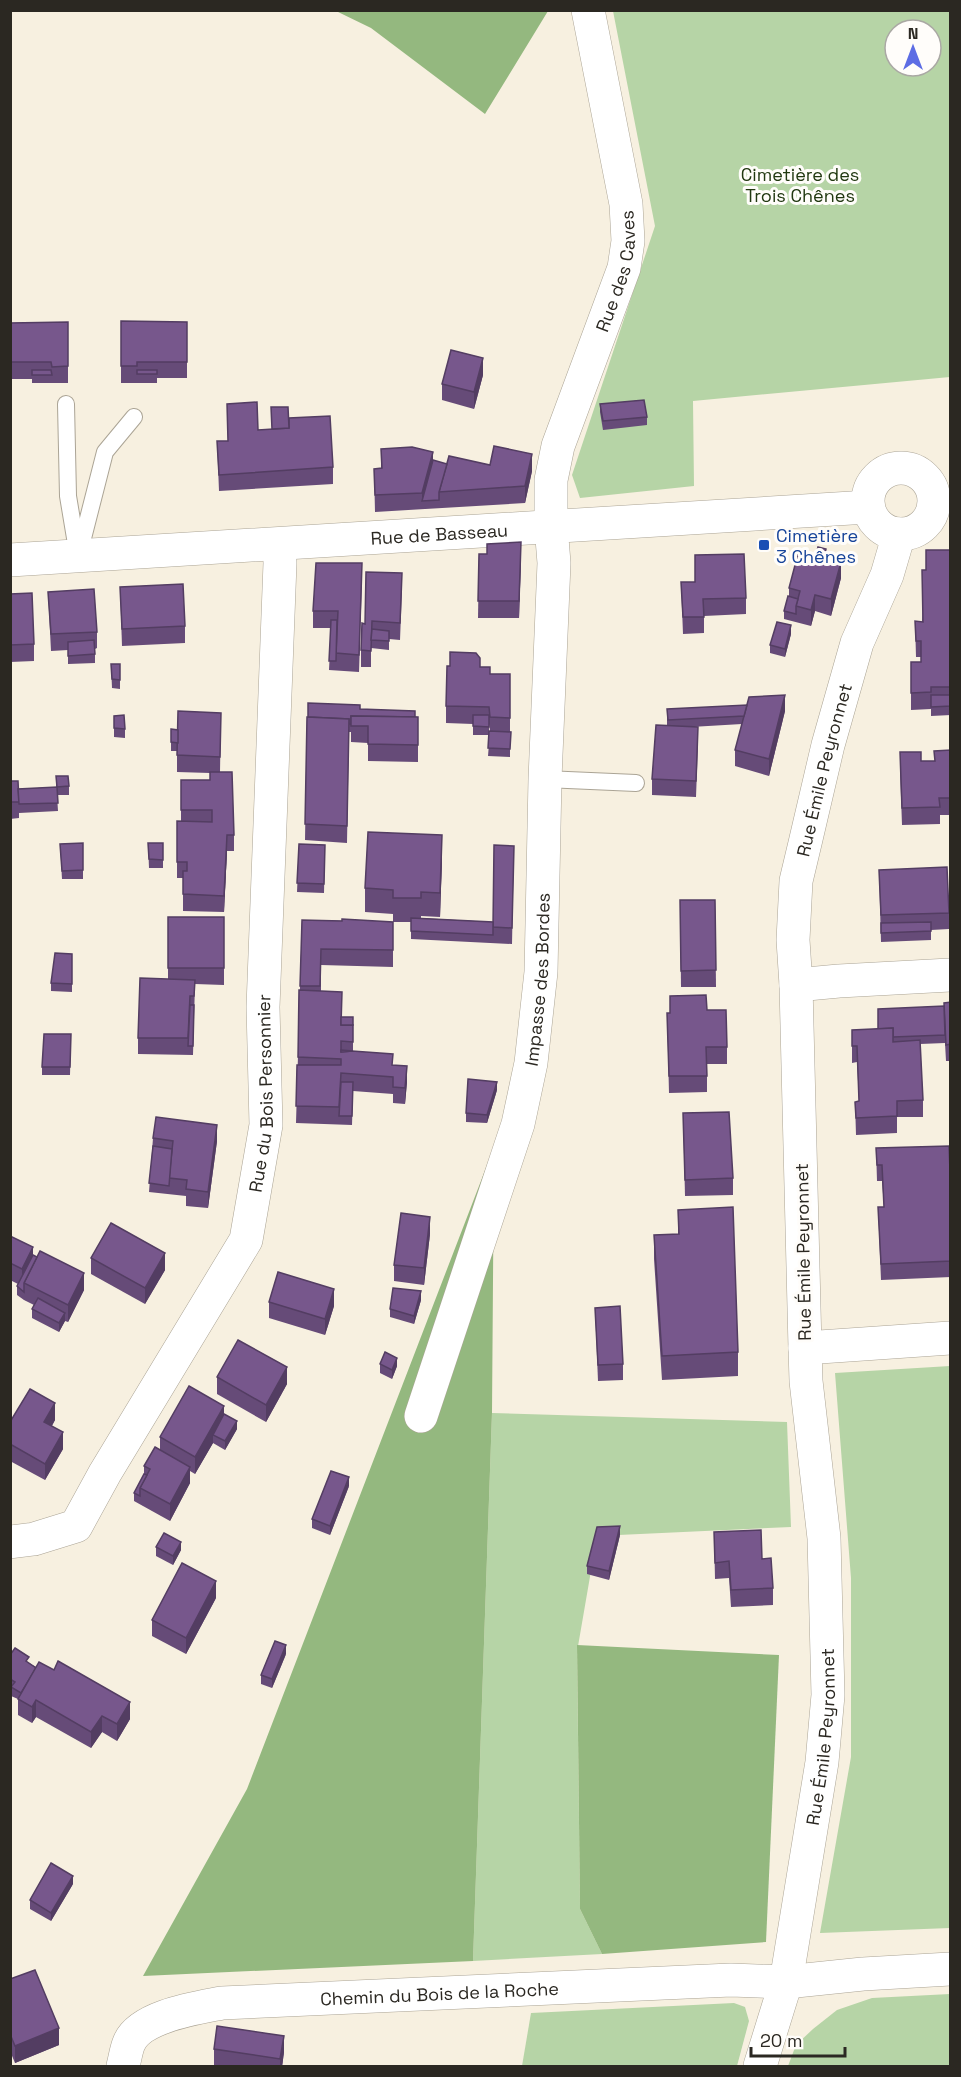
<svg xmlns="http://www.w3.org/2000/svg" width="961" height="2077" font-family="'Space Grotesk',sans-serif">
	<rect width="100%" height="100%" fill="#f7f0e0"/>
	<g fill="#b6d4a6" fill-rule="evenodd">
		<path d="M613,11h337v366l-257,24 1,85 -114,12 -8,-23 83,-249zM895,30h36v36h-36z"/>
		<path d="M950,1366v562l-130,5 31,-176v-179l-16,-205z"/>
		<path d="M492,1413l295,9 4,105 -194,9 -20,116 3,257 22,45 -129,7z"/>
		<path d="M950,1994v72h-162l8,-21 17,-16 24,-19 35,-12z"/>
		<path d="M734,2003l11,4 4,14 -12,45h-215l9,-53z"/>
	</g>
	<g fill="#94b87f">
		<path d="M336,11h212l-63,103 -114,-86z"/>
		<path d="M494,1147l-2,266 -19,548 -330,15 104,-187z"/>
		<path d="M577,1645l202,10 -13,287 -164,12 -22,-45z"/>
	</g>
	<g fill="none" stroke-linecap="round" stroke-linejoin="round">
		<g stroke="#aba495" stroke-width="18">
			<g id="lane">
				<path d="M66,404l2,92 10,60"/>
				<path d="M80,550l25,-98 29,-35"/>
				<path d="M545,779l91,4"/>
			</g>
		</g>
		<g stroke="#aba495" stroke-width="34">
			<g id="street">
				<path d="M796,985l43,-4 111,-6"/>
				<path d="M805,1348l145,-10"/>
				<path id="s1" d="M421,1416l97,-292 13,-61 10,-91 4,-193 9,-216 -3,-37v-46l7,-34 66,-178 4,-27 -2,-37 -38,-194"/>
				<path id="s2" d="M10,1542l24,-3 42,-13 29,-53 141,-233 20,-115 -3,-118 17,-444 -1,-18"/>
				<path id="s3" d="M123,2066c2,-7 3,-16 6,-23 11,-27 68,-35 93,-40l509,-23 55,2 77,-8 87,-5"/>
				<path id="s4" d="M760,2066l26,-84 36,-220 6,-67 -4,-157 -18,-157 -1,-33 -9,-363 -3,-45 3,-59 10,-42 22,-94 29,-102 30,-68 12,-41"/>
			</g>
		</g>
		<g stroke="#aba495" stroke-width="34">
			<g id="secondary">
				<circle cx="901" cy="501" r="33"/>
				<path id="s5" d="M10,560l858,-53"/>
			</g>
		</g>
		<use href="#lane" stroke="#fff" stroke-width="16"/>
		<use href="#street" stroke="#fff" stroke-width="33"/>
		<use href="#secondary" stroke="#fff" stroke-width="33"/>
	</g>
	<g fill="#664b78">
		<path d="M121,321l66,1v56h-30v5h-36z"/>
		<path d="M68,322v61h-36v-4h-22v-56z"/>
		<path d="M483,375l-9,34 -32,-9v-16z"/>
		<path d="M227,404l31,26 14,-1 -1,-22 18,11 44,49v17l-114,7 -2,-50h11z"/>
		<path d="M600,404l47,13v8l-44,5 -3,-18z"/>
		<path d="M381,449l66,15 43,1 42,6 -7,32 -150,9 -1,-43 7,-1z"/>
		<path d="M951,550v165l-20,1v-12v5l-20,1v-48h10v-5h-5l-1,-36 7,1 4,-52z"/>
		<path d="M479,554l42,4 -2,60h-41z"/>
		<path d="M695,555l51,43v16l-42,2v17l-21,1 -2,-51 14,-1z"/>
		<path d="M826,558l15,20 -10,38 -16,-5 -4,15 -27,-7v-8l5,-15v-8z"/>
		<path d="M362,580l-3,92 -30,-2 2,-42h-18v-17z"/>
		<path d="M120,587l65,39v17l-63,3z"/>
		<path d="M402,589l-2,51 -11,-1v11l-18,-2v19h-10v-17l4,-26z"/>
		<path d="M48,592l49,40v16l-2,1v14l-27,1v-14l-17,1z"/>
		<path d="M10,594l24,50v17l-24,1z"/>
		<path d="M791,634l-6,23 -15,-4v-8z"/>
		<path d="M111,664h9v25l-8,-1z"/>
		<path d="M480,667l10,7h20v83l-22,-1 2,-25 -1,-7v11h-16v-11l-27,-1v-17z"/>
		<path d="M360,709l58,8v45l-50,-1v-18l-17,-1v-10h-2l-2,111 -42,-3 2,-123z"/>
		<path d="M667,709l118,2 -16,65 -34,-10v-16l7,-26 -51,3 7,17 -2,53 -44,-2v-16l15,-53z"/>
		<path d="M221,713l-1,59 14,63v16h-7l-3,61 -41,-1v-33h-6v-57l4,1v-42h29v-7l-33,-1v-21h-6v-22l7,1z"/>
		<path d="M114,716l11,13v9l-11,-1z"/>
		<path d="M951,750v65h-11v9l-38,1 -2,-56 21,-8h13z"/>
		<path d="M56,776l13,10v9h-12l1,16 -39,2v5l-9,1v-38l8,8 38,-2z"/>
		<path d="M83,843v36h-21l-2,-35z"/>
		<path d="M148,843h15v25h-14z"/>
		<path d="M299,844l26,1 -1,48 -27,-1z"/>
		<path d="M514,846l-2,98 -101,-5v-17h-18v45l-72,-2v26l21,26h11v34l40,14 14,17 -2,22 -12,-1v-9l-40,-3 -1,34 -56,-2 6,-203 91,2v-8l-28,-2v-24l77,-29 -2,58 -19,-1v2l72,4z"/>
		<path d="M879,870l70,43v16l-18,1v10l-50,2z"/>
		<path d="M680,900h35l1,87h-35z"/>
		<path d="M168,917h56v68l-29,-1 -2,71 -55,-1v-16l30,-59z"/>
		<path d="M72,954v38l-21,-1v-8z"/>
		<path d="M670,996l37,14 20,37v17h-20v28l-38,1 -2,-80h3z"/>
		<path d="M951,1002v59h-5l-1,-18 -25,1 3,56v17h-26v16l-41,2 -1,-33 4,-1 -2,-39 -5,1v-33l26,-1 66,-23z"/>
		<path d="M71,1034l-1,41h-28v-8z"/>
		<path d="M497,1090l-10,33 -21,-1v-9z"/>
		<path d="M683,1113l50,65v17l-48,1z"/>
		<path d="M153,1138l64,3 -9,67 -22,-2v-10l-37,-4z"/>
		<path d="M876,1148l75,48v81l-70,3 -3,-73h6l-2,-26h-5z"/>
		<path d="M678,1210l60,142v24l-76,4 -8,-121v-24l24,-1z"/>
		<path d="M430,1234l-6,51 -30,-4v-16z"/>
		<path d="M10,1236l23,19 51,35 -16,32 -3,-1 -6,11 -27,-14v-9l2,-4 -10,-5 -7,-5v-9l1,-2 -8,-4z"/>
		<path d="M91,1258l74,12 -20,34 -54,-30z"/>
		<path d="M421,1300l-7,24 -24,-7v-8z"/>
		<path d="M269,1302l65,4 -9,29 -56,-17z"/>
		<path d="M595,1308l28,56v16l-25,1z"/>
		<path d="M380,1364l17,2 -5,13 -12,-6z"/>
		<path d="M217,1377l70,7 -21,38 -49,-28z"/>
		<path d="M224,1414l13,15 -12,21 -12,-7 -18,31 -5,-3v12l-20,38 -36,-20v-8l10,-19v-8l16,-16v-13z"/>
		<path d="M55,1420l-3,6 11,23 -18,31 -35,-19v-39z"/>
		<path d="M349,1486l-19,49 -18,-7v-9z"/>
		<path d="M714,1532l48,27 11,29v17l-42,2 -2,-29 -14,1z"/>
		<path d="M620,1535l-11,45 -22,-6v-8z"/>
		<path d="M156,1547l25,3 -8,15 -17,-9z"/>
		<path d="M216,1598l-30,56 -34,-18v-16z"/>
		<path d="M286,1654l-14,34 -11,-4v-9z"/>
		<path d="M10,1655l19,8 101,56 -13,22 -15,-9 -11,16 -55,-31 -4,6 -14,-8v-16l-7,-3z"/>
		<path d="M73,1884l-22,37 -21,-12v-9z"/>
		<path d="M10,1979l49,66 -44,18 -5,-12z"/>
		<path d="M214,2049l70,3 -2,15h-61l-7,-2z"/>
	</g>
	<g fill="#533d62">
		<path d="M483,358v17l-9,34v-17z"/>
		<path d="M433,452v17l-11,32v-8z"/>
		<path d="M532,454v17l-7,32v-17z"/>
		<path d="M521,542v16l-2,60v-17z"/>
		<path d="M841,562v16l-10,38v-17z"/>
		<path d="M815,595v16l-4,15v-16z"/>
		<path d="M791,625v9l-6,23v-8z"/>
		<path d="M785,695v16l-16,65v-17z"/>
		<path d="M227,835v16l-3,61v-16z"/>
		<path d="M442,835v24l-2,58v-24z"/>
		<path d="M407,1066v16l-2,22v-16z"/>
		<path d="M497,1082v8l-10,33v-8z"/>
		<path d="M217,1125v16l-9,67v-16z"/>
		<path d="M430,1217v17l-6,51v-17z"/>
		<path d="M33,1247v16l-11,22v-16z"/>
		<path d="M165,1253v17l-20,34v-16z"/>
		<path d="M84,1273v17l-16,32v-17z"/>
		<path d="M334,1289v17l-9,29v-16z"/>
		<path d="M421,1291v9l-7,24v-8z"/>
		<path d="M65,1313v8l-6,11v-9z"/>
		<path d="M397,1358v8l-5,13v-9z"/>
		<path d="M287,1367v17l-21,38v-17z"/>
		<path d="M55,1403v17l-11,18v-16z"/>
		<path d="M224,1406v17l-11,12v8l-18,31v-17z"/>
		<path d="M237,1421v8l-12,21v-9z"/>
		<path d="M63,1432v17l-18,31v-16z"/>
		<path d="M190,1467v16l-20,38v-17z"/>
		<path d="M349,1477v9l-19,49v-9z"/>
		<path d="M620,1526v9l-11,45v-9z"/>
		<path d="M181,1542v8l-8,15v-9z"/>
		<path d="M216,1581v17l-30,56v-16z"/>
		<path d="M286,1645v9l-14,34v-9z"/>
		<path d="M36,1700v17l-4,6v-16z"/>
		<path d="M130,1702v17l-13,22v-17z"/>
		<path d="M102,1716v16l-11,16v-16z"/>
		<path d="M73,1876v8l-22,37v-8z"/>
		<path d="M59,2028v17l-44,18v-17z"/>
		<path d="M284,2036v16l-2,15h-2v-8z"/>
	</g>
	<g fill="#77578c" stroke="#533d62" stroke-width="1.5">
		<path d="M121,321l66,1v40h-50v4h-16z"/>
		<path d="M68,322v44l-16,1 -1,-5h-41v-39z"/>
		<path d="M451,350l32,8 -9,34 -32,-8z"/>
		<path d="M32,370h19l1,5h-20z"/>
		<rect x="137" y="370" width="20" height="4"/>
		<path d="M644,400l3,17 -44,4 -3,-17z"/>
		<path d="M257,402l1,28 31,-2v-10l41,-2 3,51 -114,8 -2,-34h11l-1,-37z"/>
		<path d="M271,407h17l1,21 -17,1z"/>
		<path d="M494,446l38,8 -7,32 -86,6 10,-36 41,9z"/>
		<path d="M412,447l21,5 -11,41 -47,2 -1,-26 8,-1 -1,-19z"/>
		<path d="M433,460l14,4 -8,28v8l-17,1z"/>
		<path d="M521,542l-2,59h-41l1,-47h8v-10z"/>
		<path d="M818,547l8,2 -2,8 17,5 -10,37 -16,-4 -4,15 -15,-4 4,-15 -11,-3 10,-38 17,5z"/>
		<path d="M926,550h25v137h-20v5l-20,1v-31h10v-21h-5l-1,-20 8,1 -1,-52h4z"/>
		<path d="M744,554l2,44 -43,1 1,18h-21l-2,-35h14v-27z"/>
		<path d="M316,563h46l-3,92 -23,-2 2,-42h-25z"/>
		<path d="M366,572l36,1 -2,50 -28,-2 -1,30 -10,-1 1,-27 3,1z"/>
		<path d="M183,584l2,42 -63,3 -2,-42z"/>
		<path d="M94,589l3,43 -46,2 -3,-42z"/>
		<path d="M32,593l2,51 -24,1v-51z"/>
		<path d="M788,596l10,3 -2,7v8l-12,-3z"/>
		<path d="M331,620h6l-1,41h-7z"/>
		<path d="M777,622l14,3 -6,24 -15,-4z"/>
		<path d="M372,629l17,2v10l-18,-1z"/>
		<path d="M94,640l1,14 -27,2v-14z"/>
		<path d="M450,652l26,1 4,5v9h10v7h20v44l-20,-1 -1,-10 -43,-1 1,-40h3z"/>
		<path d="M111,664h9v16l-8,-1z"/>
		<path d="M785,695l-16,64 -34,-9 14,-53z"/>
		<path d="M931,695h20v11l-20,1z"/>
		<path d="M308,703l52,2v4l55,2v6l-64,-1v8h-2v-5l-41,-2z"/>
		<path d="M747,705l-3,11 -76,4 -1,-11z"/>
		<path d="M178,711l43,2 -1,44 -43,-2z"/>
		<path d="M124,715l1,14 -11,-1v-12z"/>
		<path d="M473,715h16v12l-16,-1z"/>
		<path d="M351,716l67,1v28l-50,-1v-18h-17z"/>
		<path d="M307,717l42,2 -2,107 -42,-2z"/>
		<path d="M656,725l42,2 -2,54 -44,-2z"/>
		<path d="M171,729l7,1v13l-7,-1z"/>
		<path d="M489,731l22,1 -1,17 -22,-1z"/>
		<path d="M951,750v48h-12l1,9 -38,1 -2,-56h21v9h14l-1,-10z"/>
		<path d="M210,772h22l2,63h-7l-3,61 -41,-2v-23h4v-9h-10v-41l35,1v-12h-31v-30h29z"/>
		<path d="M56,776h12l1,10 -12,1z"/>
		<path d="M10,781h8l1,21h-9z"/>
		<path d="M57,787l1,16 -39,1 -1,-15z"/>
		<path d="M368,832l74,3 -2,58 -19,-1v6h-28v-8l-28,-2z"/>
		<path d="M83,843v27l-21,1 -2,-27z"/>
		<path d="M148,843h15v17l-14,-1z"/>
		<path d="M299,844l26,1 -1,39 -27,-1z"/>
		<path d="M494,845l20,1 -2,82 -19,-1z"/>
		<path d="M947,867l2,46 -68,2 -2,-45z"/>
		<path d="M680,900h35l1,70 -35,1z"/>
		<rect x="168" y="917" width="56" height="51"/>
		<path d="M411,918l82,4v13l-82,-4z"/>
		<path d="M342,919l51,3v28l-72,-1 -1,37h-20l2,-66 40,1z"/>
		<path d="M931,922v9l-50,2v-10z"/>
		<path d="M55,953l17,1v30l-21,-1z"/>
		<path d="M140,978l55,2 -1,16h-4l-2,42h-50z"/>
		<path d="M299,990l43,2 -1,33h12v17l-12,-1v11l11,-1 41,3 -1,11 15,1 -2,22 -12,-1v-10l-52,-4 -2,34 -43,-1 1,-41h44v-6l-43,-2z"/>
		<path d="M706,995l1,15h19l1,37h-21l1,29h-38l-2,-63h3v-17z"/>
		<path d="M951,1002v42l-5,1 -2,-42z"/>
		<path d="M190,1005h4l-1,41h-5z"/>
		<path d="M944,1006l1,29 -52,2v-9l-15,1v-20z"/>
		<rect x="341" y="1017" width="12" height="8"/>
		<path d="M893,1028v14l27,-2 3,60 -26,1v15l-41,2 -1,-16 4,-1 -2,-55h-5v-16z"/>
		<path d="M44,1034h27l-1,33h-28z"/>
		<path d="M341,1050l12,1 -12,1z"/>
		<path d="M468,1079l29,3 -10,33 -21,-2z"/>
		<path d="M341,1082h12l-1,34h-13z"/>
		<path d="M729,1112l4,66 -48,2 -2,-67z"/>
		<path d="M156,1117l61,8 -9,67 -22,-3 1,-9 -18,-2 4,-37 -20,-3z"/>
		<path d="M153,1146l19,3 -3,37 -20,-3z"/>
		<path d="M949,1146l2,50v65l-70,3 -3,-57h6l-2,-42h-5l-1,-17z"/>
		<path d="M733,1207l5,145 -76,4 -8,-121 25,-1 -1,-24z"/>
		<path d="M401,1213l29,4 -6,51 -30,-3z"/>
		<path d="M111,1223l54,30 -20,35 -54,-30z"/>
		<path d="M10,1236l23,11 -11,22 -12,-6z"/>
		<path d="M40,1251l44,22 -16,32 -44,-22z"/>
		<path d="M33,1255l4,2 -13,26v9l-7,-6z"/>
		<path d="M278,1272l56,17 -9,30 -56,-17z"/>
		<path d="M393,1288l28,3 -7,25 -24,-7z"/>
		<path d="M38,1298l27,15 -6,10 -27,-14z"/>
		<path d="M620,1306l3,58 -25,1 -3,-57z"/>
		<path d="M238,1340l49,27 -21,38 -49,-28z"/>
		<path d="M385,1352l12,6 -5,12 -12,-6z"/>
		<path d="M189,1386l35,20 -29,51 -35,-20z"/>
		<path d="M30,1389l25,14 -11,19 19,10 -18,32 -35,-20v-22z"/>
		<path d="M224,1414l13,7 -12,20 -12,-6z"/>
		<path d="M155,1447l35,20 -20,37 -30,-16 10,-19 -6,-3z"/>
		<path d="M331,1471l18,6 -19,49 -18,-7z"/>
		<path d="M144,1474l3,1 -7,13v8l-6,-3z"/>
		<path d="M620,1526l-11,45 -22,-5 10,-39z"/>
		<path d="M761,1530l1,29 9,-1 2,30 -42,2 -2,-29 -14,2 -1,-31z"/>
		<path d="M164,1533l17,9 -8,14 -17,-9z"/>
		<path d="M182,1563l34,18 -30,57 -34,-18z"/>
		<path d="M275,1641l11,4 -14,34 -11,-4z"/>
		<path d="M15,1648l14,9 -3,4 10,7 -15,25 -10,-6 4,-5 -5,-3v-24z"/>
		<path d="M58,1661l72,41 -13,22 -15,-8 -11,16 -55,-32 -4,7 -14,-8 21,-37 15,8z"/>
		<path d="M51,1863l22,13 -22,37 -21,-13z"/>
		<path d="M35,1970l24,58 -44,18 -5,-12v-55z"/>
		<path d="M217,2026l67,10 -4,23 -66,-10z"/>
	</g>
	<rect fill="#1a4fb4" stroke="#fffdfa" stroke-width="2" x="758" y="539" width="12" height="12" rx="3"/>
	<g text-anchor="middle" dominant-baseline="central" stroke-width="6" stroke-linejoin="round" paint-order="stroke">
		<g font-size="18" fill="#213810" stroke="#fffdfa">
			<text x="800" y="174">Cimetière des<tspan x="800" dy="21">Trois Chênes</tspan></text>
		</g>
		<g font-size="18" fill="#2b2822" stroke="#fffdfa">
			<text stroke="none"><textPath href="#s1" startOffset="1174">Rue des Caves</textPath></text>
			<text stroke="none"><textPath href="#s5" startOffset="430">Rue de Basseau</textPath></text>
			<text stroke="none"><textPath href="#s4" startOffset="1308">Rue Émile Peyronnet</textPath></text>
			<text stroke="none"><textPath href="#s1" startOffset="454">Impasse des Bordes</textPath></text>
			<text stroke="none"><textPath href="#s2" startOffset="549">Rue du Bois Personnier</textPath></text>
			<text transform="translate(803 1252) rotate(-91)">Rue Émile Peyronnet</text>
			<text stroke="none"><textPath href="#s4" startOffset="336">Rue Émile Peyronnet</textPath></text>
			<text stroke="none"><textPath href="#s3" startOffset="346">Chemin du Bois de la Roche</textPath></text>
		</g>
		<g font-size="18" fill="#164399" stroke="#fffdfa" text-anchor="start">
			<text x="776" y="535">Cimetière<tspan x="776" dy="21">3 Chênes</tspan></text>
		</g>
	</g>
	<rect width="961" height="2077" fill="none" stroke="#2b2822" stroke-width="24"/>
	<g transform="translate(913 48)"><circle r="28" fill="#fffdfa" stroke="#aaa8a4" stroke-width="1.5"/>
	<path d="M0-4.5L10 22L0 15L-10 22Z" fill="#5d6de4"/>
	<text y="-9" font-size="16" font-weight="bold" text-anchor="middle" fill="#2b2822">N</text>
	</g>
	<path d="M751 2047v9h94v-9" fill="none" stroke="#2b2822" stroke-width="3"/>
	<text x="760" y="2047" font-size="18" fill="#2b2822" stroke="#fffdfa" stroke-width="4.5" paint-order="stroke">20 m</text>
</svg>
